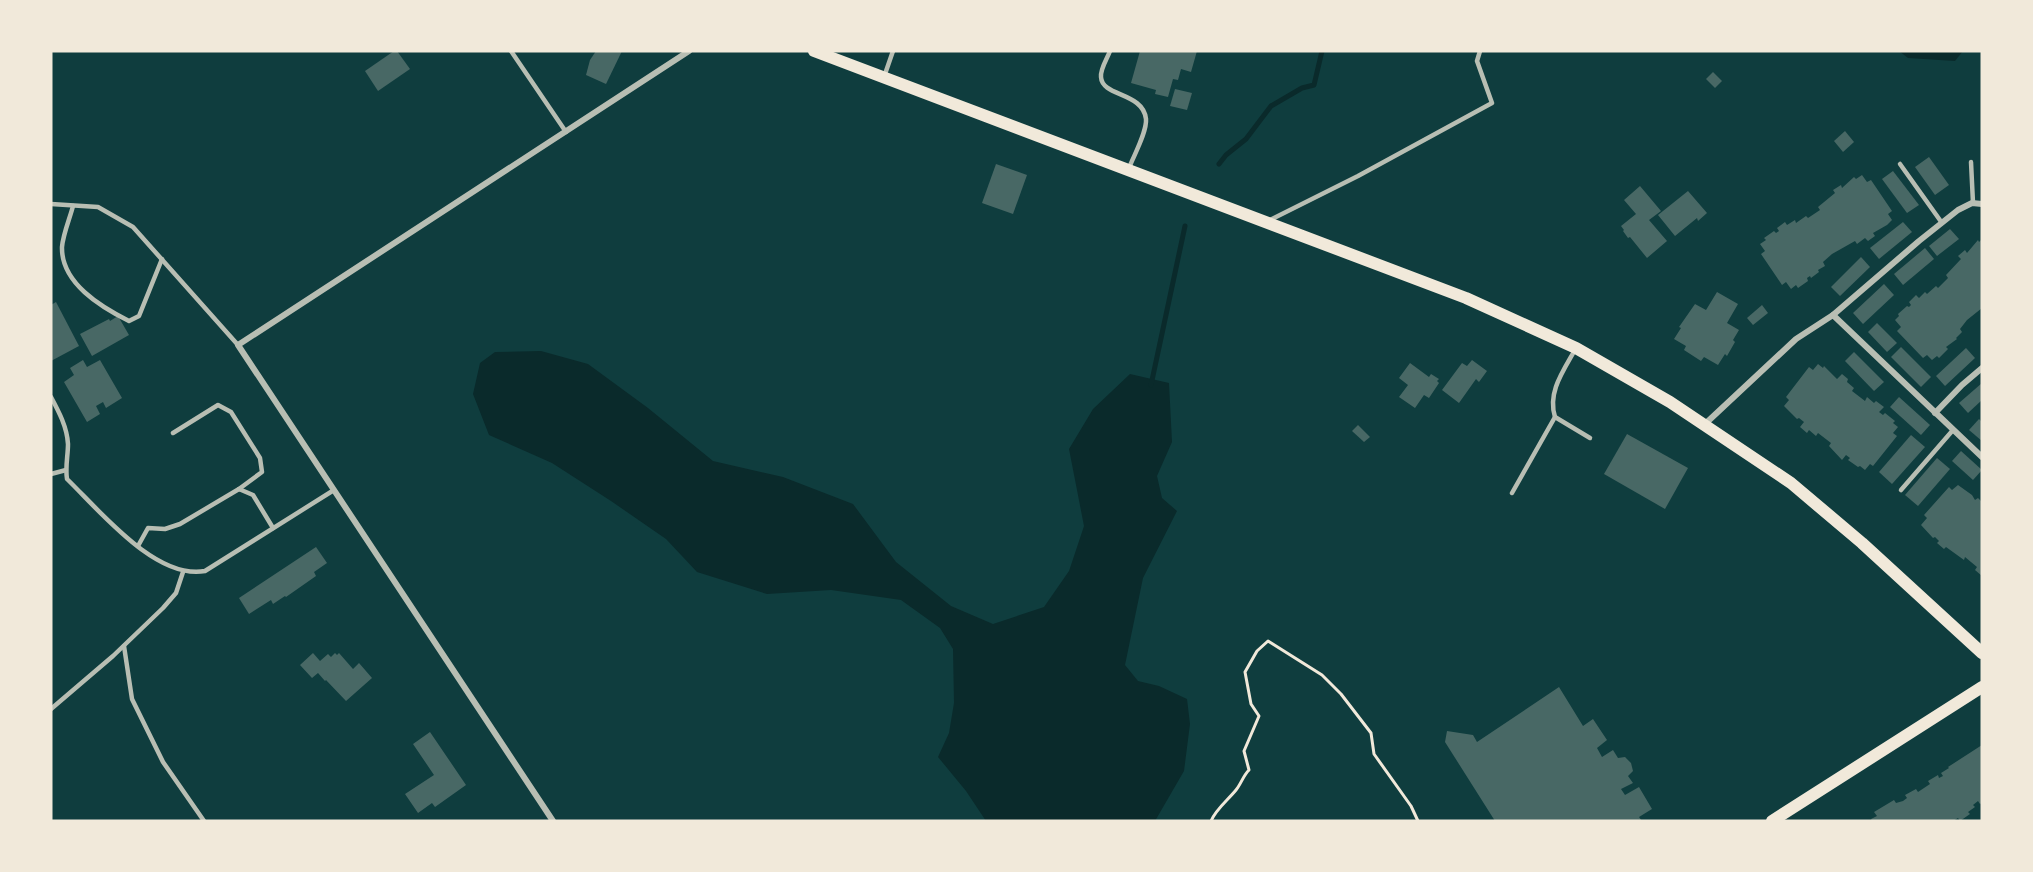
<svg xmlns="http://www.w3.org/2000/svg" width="2033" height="872" font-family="'DejaVu Sans',sans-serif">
	<rect width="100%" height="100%" fill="#0f3d3e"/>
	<g fill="#0a2a2b">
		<path d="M1899,51h64l-8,10 -47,-3z"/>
		<path d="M541,351l47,13 60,44 65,53 70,16 70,27 43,58 55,44 42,18 51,-17 25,-36 15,-45 -15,-77 24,-40 37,-35 39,9 3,59 -15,34 5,22 15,13 -34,67 -18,87 13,16 21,5 28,13 3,25 -6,47 -29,50h-169l-20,-30 -28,-34 11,-24 5,-30 -1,-54 -13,-21 -39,-28 -70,-10 -64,4 -70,-22 -31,-33 -55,-38 -59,-38 -63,-28 -16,-41 7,-31 15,-11z"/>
	</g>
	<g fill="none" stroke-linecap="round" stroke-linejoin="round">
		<g stroke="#0a2a2b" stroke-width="5">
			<path d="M1219,164l7,-9 20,-16 25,-33 31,-18 12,-3 8,-34"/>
			<path d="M1151,385l34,-159"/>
		</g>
	</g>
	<g fill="#486865">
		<path d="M394,51h3l13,18 -32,22 -13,-20z"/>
		<path d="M596,51h26l-16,33 -20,-9 4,-15z"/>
		<path d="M1140,51h57l-6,21 -10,-3 -3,11 -5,-1 -5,18 -13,-3 1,-4 -25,-7z"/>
		<path d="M1713,72l9,9 -7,7 -9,-9z"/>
		<path d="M1175,89l17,4 -5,17 -17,-4z"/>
		<path d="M1845,131l9,11 -11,10 -9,-11z"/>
		<path d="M1929,157l20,28 -14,10 -20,-28z"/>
		<path d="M996,164l31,11 -14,39 -31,-11z"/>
		<path d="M1893,171l26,34 -12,8 -25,-34z"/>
		<path d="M1862,175l5,7 4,-2 21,31 -4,3 4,6 -5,5 -14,8 2,3 -7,5 -3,-3 -8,6 -2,-3 -23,13 -9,8 2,4 -7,4 1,2 -8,6 -1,-2 -3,2 1,3 -10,7 -2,-3 -5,4 -5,-7 -4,3 -21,-31 4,-3 -5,-7 6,-4 -2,-2 10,-7 2,2 3,-2 -2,-3 8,-6 2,3 8,-5 1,3 10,-7 2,2 12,-8 -2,-3 17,-14 -2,-3 8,-5 1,3 12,-11 2,2z"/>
		<path d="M1640,186l21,25 -12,9 18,21 -20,17 -17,-21 -2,1 -5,-7 1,-1 -3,-4 15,-12 -12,-14z"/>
		<path d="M1688,191l19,22 -9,8 -1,-3 -22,18 -17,-21z"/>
		<path d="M1903,222l9,10 -33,27 -9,-11z"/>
		<path d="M1950,229l9,10 -22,17 -8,-10z"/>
		<path d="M1982,239v69l-15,12 -7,9 2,3 -6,6 1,1 -11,8 2,2 -9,9 -2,-2 -5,4 -5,-5 -4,3 -26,-27 4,-4 -6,-7 4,-4 -1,-2 9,-8 2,1 2,-2 -2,-3 7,-7 3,3 6,-6 2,2 9,-8 2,2 10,-10 -2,-3 15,-16 -3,-3 7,-6 2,3 11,-13 1,2z"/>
		<path d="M1925,248l9,11 -31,26 -9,-11z"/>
		<path d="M1861,257l9,10 -30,29 -9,-9z"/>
		<path d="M1884,284l10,11 -31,29 -10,-11z"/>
		<path d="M1717,292l21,12 -11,19 12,7 -6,10 2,2 -8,14 -2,-2 -7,11 -14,-8 -3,4 -17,-11 2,-4 -12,-7 7,-11 -2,-1 16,-23 11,6z"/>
		<path d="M56,302l23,44 -28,15v-56z"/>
		<path d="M1762,305l6,8 -15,12 -6,-7z"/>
		<path d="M118,316l11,19 -37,21 -12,-22 29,-15 1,2z"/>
		<path d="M1877,323l20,20 -10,9 -19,-20z"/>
		<path d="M1901,347l30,30 -10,10 -30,-30z"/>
		<path d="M1966,348l9,10 -30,28 -9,-10z"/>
		<path d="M1854,352l30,30 -10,9 -29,-30z"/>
		<path d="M83,360l4,7 13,-7 22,38 -16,10 -3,-6 -7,4 4,8 -13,8 -23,-40 10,-7 -4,-7z"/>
		<path d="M1472,360l15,11 -8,11 -3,-3 -17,24 -17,-13 20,-27 5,3z"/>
		<path d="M1410,363l19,14 2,-3 8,5 -2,2 2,2 -10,15 -5,-3 -9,13 -16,-11 9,-12 -9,-7z"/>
		<path d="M1818,364l5,4 1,-2 13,13 5,-5 6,5 -1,3 7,6 -2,3 13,10 2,-4 7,6 2,-2 8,6 -5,5 4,3 2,-2 10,8 -2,2 5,4 -5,6 4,3 -24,30 -3,-2 -5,6 -5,-4 -2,1 -10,-7 2,-2 -4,-3 -4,5 -13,-14 2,-3 -13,-10 -2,3 -7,-6 -2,3 -7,-6 4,-5 -5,-4 -2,1 -13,-13 5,-6 -3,-3 23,-30 4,3z"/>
		<path d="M1982,383v17l-14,13 -9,-10z"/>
		<path d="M1899,397l31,28 -9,10 -31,-28z"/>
		<path d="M1979,419l3,3v19l-13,-11z"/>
		<path d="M1358,425l12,12 -6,5 -12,-11z"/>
		<path d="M1627,434l61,34 -23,41 -61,-35z"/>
		<path d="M1911,435l14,12 -33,37 -13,-12z"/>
		<path d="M1961,451l21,19 -9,10 -21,-19z"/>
		<path d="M1937,458l13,11 -32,37 -13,-11z"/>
		<path d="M1958,485l14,10 3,5 3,-2 4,4v74l-7,-6 2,-3 -12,-10 -1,3 -18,-13 -2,2 -7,-6 2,-2 -4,-4 -2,1 -12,-13 6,-7 -3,-3 25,-28 3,3z"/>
		<path d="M316,547l11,16 -13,9 2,4 -30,21 -1,-1 -12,8 -2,-4 -22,14 -10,-16z"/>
		<path d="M313,653l7,8 8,-7 3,3 4,-4 2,2 2,-2 14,16 6,-6 13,15 -26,23 -20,-21 -1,1 -7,-8 -6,5 -12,-13z"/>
		<path d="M1559,687l24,39 10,-7 14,21 -10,8 5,9 11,-7 5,8 7,-1 6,6 2,8 -5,5 5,7 -12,6 4,6 14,-8 13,22 -13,8 3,4h-147l-50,-79 2,-11 26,4 4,7z"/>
		<path d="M430,732l36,53 -31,22 -3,-4 -14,10 -13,-19 29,-19 -21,-31z"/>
		<path d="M1982,745v58l-2,1 -2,-3 -5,4 2,2 -7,5 2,2 -10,7 -2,-3 -5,3h-81l-1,-2 6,-3 -3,-4 20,-12 2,3 7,-2 4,-3 -2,-3 11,-6 2,3 12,-8 -2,-3 10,-6 1,3 4,-2 -2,-3 8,-5 -1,-1z"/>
	</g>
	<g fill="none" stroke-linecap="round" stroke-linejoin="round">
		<path stroke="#f1e9da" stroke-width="3" d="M1211,821c5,-12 16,-20 25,-31 5,-6 7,-14 13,-20l-5,-19 15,-35 -8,-12 -6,-32 12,-21 11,-10 54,34 19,19 30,39 3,21 37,52 7,15"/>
		<g stroke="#b8beb3" stroke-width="4.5">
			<path d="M511,51l55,81"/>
			<path d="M1110,51c-3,8 -10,18 -9,26 1,20 42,15 45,42 1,13 -12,36 -17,49"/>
			<path d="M884,77l9,-26"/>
			<path d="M1971,162l2,41"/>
			<path d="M1900,164l42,59"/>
			<path d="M51,204l47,3 35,20 105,118"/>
			<path d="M73,206c-3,12 -10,28 -11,41 -1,36 39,60 67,74l10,-5 23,-57"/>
			<path d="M1268,221l90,-45 134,-73 -15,-42 3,-10"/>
			<path d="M1576,348c-12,22 -29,44 -21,69l35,21"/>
			<path d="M51,397c8,15 16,30 17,47 0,12 -3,23 -1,35 33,32 89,101 138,92l129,-81"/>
			<path d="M173,433l45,-28 13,7 29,46 2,14 -23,17"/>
			<path d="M51,474l15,-4"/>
			<path d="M1901,490l52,-60"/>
			<path d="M1512,493l43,-76"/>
			<path d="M138,546l10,-18 17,1 15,-5 59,-35 14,6 20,33"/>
			<path d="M124,646l8,53 31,63 41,59"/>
			<path d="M51,709l62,-53 50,-48 13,-15 7,-21"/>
		</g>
		<g stroke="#b8beb3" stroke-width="6">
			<path d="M1833,315l149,142"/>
			<path d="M1935,413l27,-28 20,-17"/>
			<path d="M1705,424l91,-85 37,-24 86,-74 39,-31 14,-7 10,1"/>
			<path d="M553,821l-315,-476 451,-294"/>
		</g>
		<g stroke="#f1e9da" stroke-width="12">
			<path d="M814,51l652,247 110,50 94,54 121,81 71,60 120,110"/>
			<path d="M1772,821l210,-134"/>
		</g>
	</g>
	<rect width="2033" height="872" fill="none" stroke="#f1e9da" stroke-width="105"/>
</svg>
